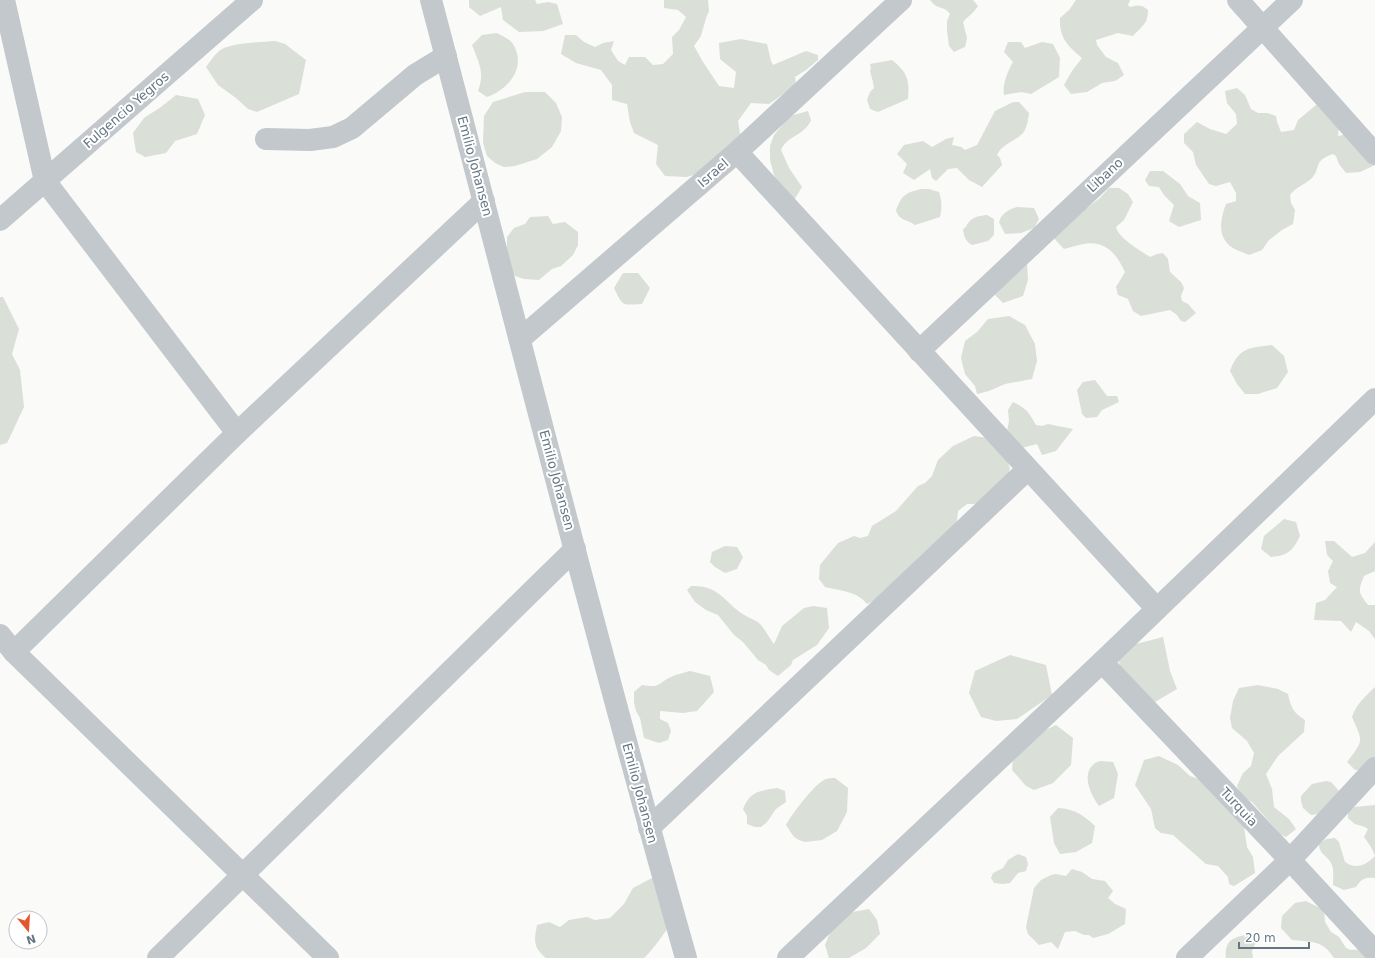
<svg xmlns="http://www.w3.org/2000/svg" width="1375" height="958" font-family="'DejaVu Sans',sans-serif">
	<rect width="100%" height="100%" fill="#fafaf8"/>
	<g fill="#dadfd7">
		<path d="M469,0h66l2,4 11,-2 9,2 6,20 -20,7 -24,1 -16,-12 -2,-13 -21,9 -11,-9z"/>
		<path d="M664,0h44l1,11 -3,7 -5,18 -7,10 9,16 16,24 15,2 2,-16 -16,-13 -1,-16 22,-4 26,5 4,17 2,4 33,-14 12,4v5l-12,10 -11,7 1,8 -27,19 -18,-1 -13,18 3,19 -27,28 -27,9 -22,-1 -9,-12 2,-19 -24,-12 -4,-11 -3,-18 -15,-4v-15l-11,-15 -25,-7 -15,-9 4,-19h11l8,7 11,5 8,-4 11,-2 -3,9 7,11 7,4 4,-8h16l8,8 10,-1 10,-10 -1,-17 7,-7 7,-13 -8,-7 -14,-2z"/>
		<path d="M930,0h43l5,6c-4,7 -10,10 -15,16l4,16 -2,9 -11,5 -5,-6 -2,-16v-9l3,-7c-6,-9 -12,-3 -20,-14z"/>
		<path d="M1076,0h54l-2,5 2,2c8,-2 11,-3 18,3 0,14 -6,16 -15,26l-15,-3 -22,7 1,5 9,12 12,6 6,12 -9,6 -13,2 -15,9 -16,2 -7,-9 8,-14 10,-13c-14,-12 -23,-20 -22,-40l9,-8z"/>
		<path d="M497,33c5,3 13,6 16,11 14,23 -4,45 -26,53l-9,-6c7,-18 1,-28 -6,-46l10,-10z"/>
		<path d="M275,41l10,3 21,16 -7,34 -42,18 -9,-3 -12,-11 -18,-13 -12,-18c4,-5 10,-15 16,-18 12,-6 40,-7 53,-8z"/>
		<path d="M1008,42h13l4,6 17,-6 11,2 7,14 -1,19 -28,17 -10,-2 -17,3c-2,-11 4,-24 9,-33l-9,-10z"/>
		<path d="M892,60c15,12 18,20 16,39l-30,13 -8,-3 -3,-9 3,-8 4,-4 -1,-6 -3,-11 1,-3 -1,-4z"/>
		<path d="M1237,88l8,7 6,14 7,4h9l9,3 1,6 4,10 13,-2 4,-10 18,-15 16,1 7,21 -1,9 14,-3 23,15v17l-15,7 -14,1 -7,-9 -3,-8 -3,-2c-21,7 -11,14 -22,25 -7,6 -15,8 -21,16l1,8 4,7 -2,14 -11,6 -13,10 -7,10 -13,5c-6,-3 -15,-5 -20,-10 -12,-11 -8,-28 -3,-41l10,-3v-8l-6,-11 -14,4 -7,-2 -13,-19 -3,-13 -9,-9v-9l13,-12 13,7 16,5 11,-10 -1,-10 -9,-11 -2,-12z"/>
		<path d="M525,92h20l11,11 6,14 -1,14 -9,16 -15,12 -22,7 -11,1 -9,-4 -8,-7 -4,-13 1,-27 9,-14z"/>
		<path d="M176,95l22,4 7,16 -8,19 -22,7 -9,12 -21,4 -9,-5 -3,-19 11,-15 17,-11z"/>
		<path d="M1013,102h6l10,11c-1,7 -2,16 -7,21 -8,8 -20,10 -25,21l3,3 2,7 -20,22 -13,-7 -12,-12 -9,1 -12,12 -4,-3 -2,-9 -16,11 -11,-7 4,-9 -10,-10 7,-9 19,-4 9,6 14,-8 8,-2 -2,8 9,2 4,3 12,-5 18,-34z"/>
		<path d="M808,111l3,9c-6,15 -24,16 -30,30l8,18 13,19 -6,10 -3,4 -14,-16 -5,-10 -4,-15v-14l4,-11 16,-19z"/>
		<path d="M1150,171h13l17,13 8,12 12,7 1,17 -22,7 -10,-6 5,-16 -10,-10 -5,-8 -10,-1 -4,-6z"/>
		<path d="M1109,188h10l9,6 5,8 -9,18 -8,7c2,11 25,24 34,30l7,-3 6,-1 5,6 2,13 11,10 3,6 -3,8 1,5 6,3 8,9 -11,9 -4,-1 -4,-6 -7,-5 -29,6 -8,-5 -5,-12 -10,-4 -2,-8 9,-15c-9,-20 -22,-34 -46,-27 -5,1 -10,3 -15,4l-13,-14 49,-37z"/>
		<path d="M921,189h8l10,3c3,9 3,16 1,25l-25,8c-8,-6 -16,-4 -19,-15 6,-15 9,-17 25,-21z"/>
		<path d="M1017,207l17,1 5,11 -5,9 -13,5 -16,1 -6,-12c2,-8 10,-13 18,-15z"/>
		<path d="M987,215l7,4v16l-6,6 -16,4c-7,-4 -8,-9 -9,-16 4,-2 3,-4 6,-7 5,-6 11,-6 18,-7z"/>
		<path d="M548,216l5,8 12,-2 13,10v13l-5,10 -12,11 -9,3 -13,11 -15,-1 -9,-3 -8,-11v-28l7,-9 11,-4 5,-7z"/>
		<path d="M1027,262l1,18 -5,16 -20,7 -8,-8 2,-12z"/>
		<path d="M623,273h15l12,15 -8,16c-20,1 -19,3 -28,-16z"/>
		<path d="M0,297h3l16,32 -7,25 8,16 4,37 -17,36 -7,2z"/>
		<path d="M1009,316l16,9 10,19 2,17 -5,18 -27,5 -16,7 -12,3 -2,-8 -10,-12 -4,-16 4,-17 12,-9 11,-13z"/>
		<path d="M1272,345l12,11 4,16 -11,16 -19,6h-13l-8,-10 -7,-13c9,-24 19,-23 42,-26z"/>
		<path d="M1095,380l12,16h10l2,6 -17,8 -5,7 -11,1 -4,-4 -5,-24 6,-8z"/>
		<path d="M1013,402c13,6 16,10 23,23l6,1 6,-2 25,5 -17,22 -14,4 -5,-11 -16,4 -14,-17 2,-10 -1,-11z"/>
		<path d="M974,436l14,2 17,16 5,15 -6,14 -29,21h-8l-9,7 -1,10 -15,20 -12,6 -12,11 -6,10 -35,31 -10,5c-10,-13 -26,-13 -42,-17l-6,-8 1,-14 18,-22 16,-7 6,2 8,-2 4,-10 24,-15 22,-25 7,-3 7,-7 6,-16 15,-14z"/>
		<path d="M1284,519l12,3 4,14c-8,16 -12,19 -29,21l-10,-8 3,-13z"/>
		<path d="M1325,541h9l18,16 13,-4 10,-11v29l-11,5c-6,15 -6,16 4,29h7v34l-6,-8 -13,-9 -5,10 -10,-11 -27,-1 2,-17 9,-3 12,-13 -7,-4 -2,-12 5,-10 -6,-6z"/>
		<path d="M725,546l12,1 6,10 -6,12 -12,4 -10,-6 -5,-5 2,-10z"/>
		<path d="M691,586c30,-1 34,18 55,30 5,3 10,4 14,8 5,5 9,14 14,20l8,-18 22,-18 9,-2 14,2 2,20 -12,17 -24,15 -2,5 -13,11 -9,-6 -3,-5 -8,-5 -15,-18 -9,-7 -16,-20 -12,-5 -11,-8 -8,-12z"/>
		<path d="M1163,637l7,34 7,18 -22,13 -33,-26 -4,-19 14,-12z"/>
		<path d="M1010,655l36,10 6,30 -35,24 -21,2 -15,-4 -12,-24 6,-22z"/>
		<path d="M690,671l20,5 4,16 -17,19 -14,2 -23,-2v8l8,4 3,8 -3,9 -9,3 -15,-5 -4,-20 -4,-7 -2,-8v-11l8,-7c20,3 14,-1 29,-8 6,-3 13,-4 19,-6z"/>
		<path d="M1258,685l20,4 10,5c3,14 5,18 17,26l-1,12 -26,24 -12,18 6,15 2,18 15,12 7,10 -10,8 -6,-3 -28,-32 -10,-5 -5,-11 6,-13 8,-7 3,-13 -7,-12 -15,-13 -2,-10 3,-17 6,-13z"/>
		<path d="M1375,687v83h-20l-8,-8c17,-22 16,-20 5,-45 5,-14 13,-20 23,-30z"/>
		<path d="M1056,725l17,13 -2,27 -18,18 -19,7 -8,-4 -14,-16 1,-13 11,-17z"/>
		<path d="M1159,756l19,9 12,11 9,3 44,41 4,27 6,10 2,16 -21,13 -5,-2 -1,-7 -10,-11 -12,-2 -33,-29 -12,-2 -6,-5 -4,-19 -16,-24 9,-25z"/>
		<path d="M1100,761l13,1 5,12 -4,24 -15,8c-10,-13 -20,-38 1,-45z"/>
		<path d="M835,778l13,10 -1,24 -10,19 -15,9 -17,2 -6,-2 -5,-3 -8,-12c6,-11 29,-42 40,-46 2,-1 6,-1 9,-1z"/>
		<path d="M1326,781l5,1 9,10 -13,21 -16,2 -8,-7 -2,-7v-5l11,-12z"/>
		<path d="M777,788l8,3 1,11 -10,7 -9,13 -6,5h-6l-8,-3v-8l-4,-7c7,-18 17,-18 34,-21z"/>
		<path d="M1375,805v73c-10,-1 -14,1 -19,9l-12,3 -11,-5c0,-6 1,-14 -1,-20 -3,-9 -13,-10 -13,-21l7,-5 9,-1 4,4 6,20c11,8 21,3 30,-6l-4,-9 -7,-10 4,-8 -3,-2 -10,-3 -7,-6v-6l6,-5z"/>
		<path d="M1058,808c17,1 25,7 37,18l-3,17 -16,9 -16,2 -6,-11 -4,-26z"/>
		<path d="M1018,854l8,3 2,7 -2,7 -8,2 -8,10 -7,1 -9,-1 -3,-5 2,-5 10,-5 5,-8z"/>
		<path d="M1072,869l10,3 10,7 13,2 8,10 -5,7 7,6 11,5 -1,15 -17,10 -15,4 -4,-3h-5l-9,-4 -10,1 -7,17 -7,-7 -12,3 -11,-11 -2,-7 8,-39 7,-8 10,-5 5,-1 10,2z"/>
		<path d="M652,878l11,6 11,37c-11,12 -18,26 -30,37h-98c-13,-11 -12,-17 -9,-33l12,-3 11,5 9,-7 18,-3 8,3 15,-2 14,-14 9,-16z"/>
		<path d="M1306,901l18,9 1,12 6,10 8,5 7,11 5,2 14,-1 10,9h-41c-11,-18 -23,-16 -42,-18l-11,-12 1,-12 13,-13z"/>
		<path d="M869,909l8,11 3,14 -14,14 -17,10h-20l-4,-13 4,-10 10,-15 8,-7z"/>
		<path d="M1250,934l5,10 -3,7 1,7h-27c-2,-19 9,-21 24,-24z"/>
	</g>
	<g fill="none" stroke-linecap="round" stroke-linejoin="round">
		<g stroke="#c3c8cc" stroke-width="22">
			<path d="M4,0l41,181 192,252"/>
			<path d="M431,0c84,320 165,640 255,958"/>
			<path d="M1238,0l137,154"/>
			<path d="M266,139l44,1 23,-3 19,-9 63,-53 31,-19"/>
			<path d="M737,152l420,457"/>
			<path d="M0,220l252,-220"/>
			<path d="M520,339l217,-187 164,-152"/>
			<path d="M919,351l373,-351"/>
			<path d="M0,635l14,17 314,306"/>
			<path d="M14,652l223,-219 247,-232"/>
			<path d="M1102,662l188,198 85,92"/>
			<path d="M649,828l378,-358"/>
			<path d="M158,958l417,-409"/>
			<path d="M788,958l314,-296 273,-263"/>
			<path d="M1187,958l103,-98 85,-92"/>
		</g>
	</g>
	<g text-anchor="middle" dominant-baseline="central" stroke-width="4" stroke-linejoin="round" paint-order="stroke">
		<g font-size="13" fill="#657683" stroke="#fff">
			<text transform="translate(126 110) rotate(-41)">Fulgencio Yegros</text>
			<text transform="translate(475 166) rotate(75)">Emilio Johansen</text>
			<text transform="translate(713 173) rotate(-41)">Israel</text>
			<text transform="translate(1105 175) rotate(-43)">Libano</text>
			<text transform="translate(557 480) rotate(75)">Emilio Johansen</text>
			<text transform="translate(640 793) rotate(75)">Emilio Johansen</text>
			<text transform="translate(1239 807) rotate(47)">Turquia</text>
		</g>
	</g>
	<g transform="translate(28 930) rotate(162)"><circle r="19" fill="#ffffff" stroke="#c1c8cd"/>
	<path d="M0-3L7 15L0 10L-7 15Z" fill="#e4572e"/>
	<text y="-6" font-size="11" font-weight="bold" text-anchor="middle" fill="#657683">N</text>
	</g>
	<path d="M1239 942v6h70v-6" fill="none" stroke="#657683" stroke-width="2"/>
	<text x="1245" y="942" font-size="12" fill="#657683" stroke="#ffffff" stroke-width="3" paint-order="stroke">20 m</text>
</svg>
